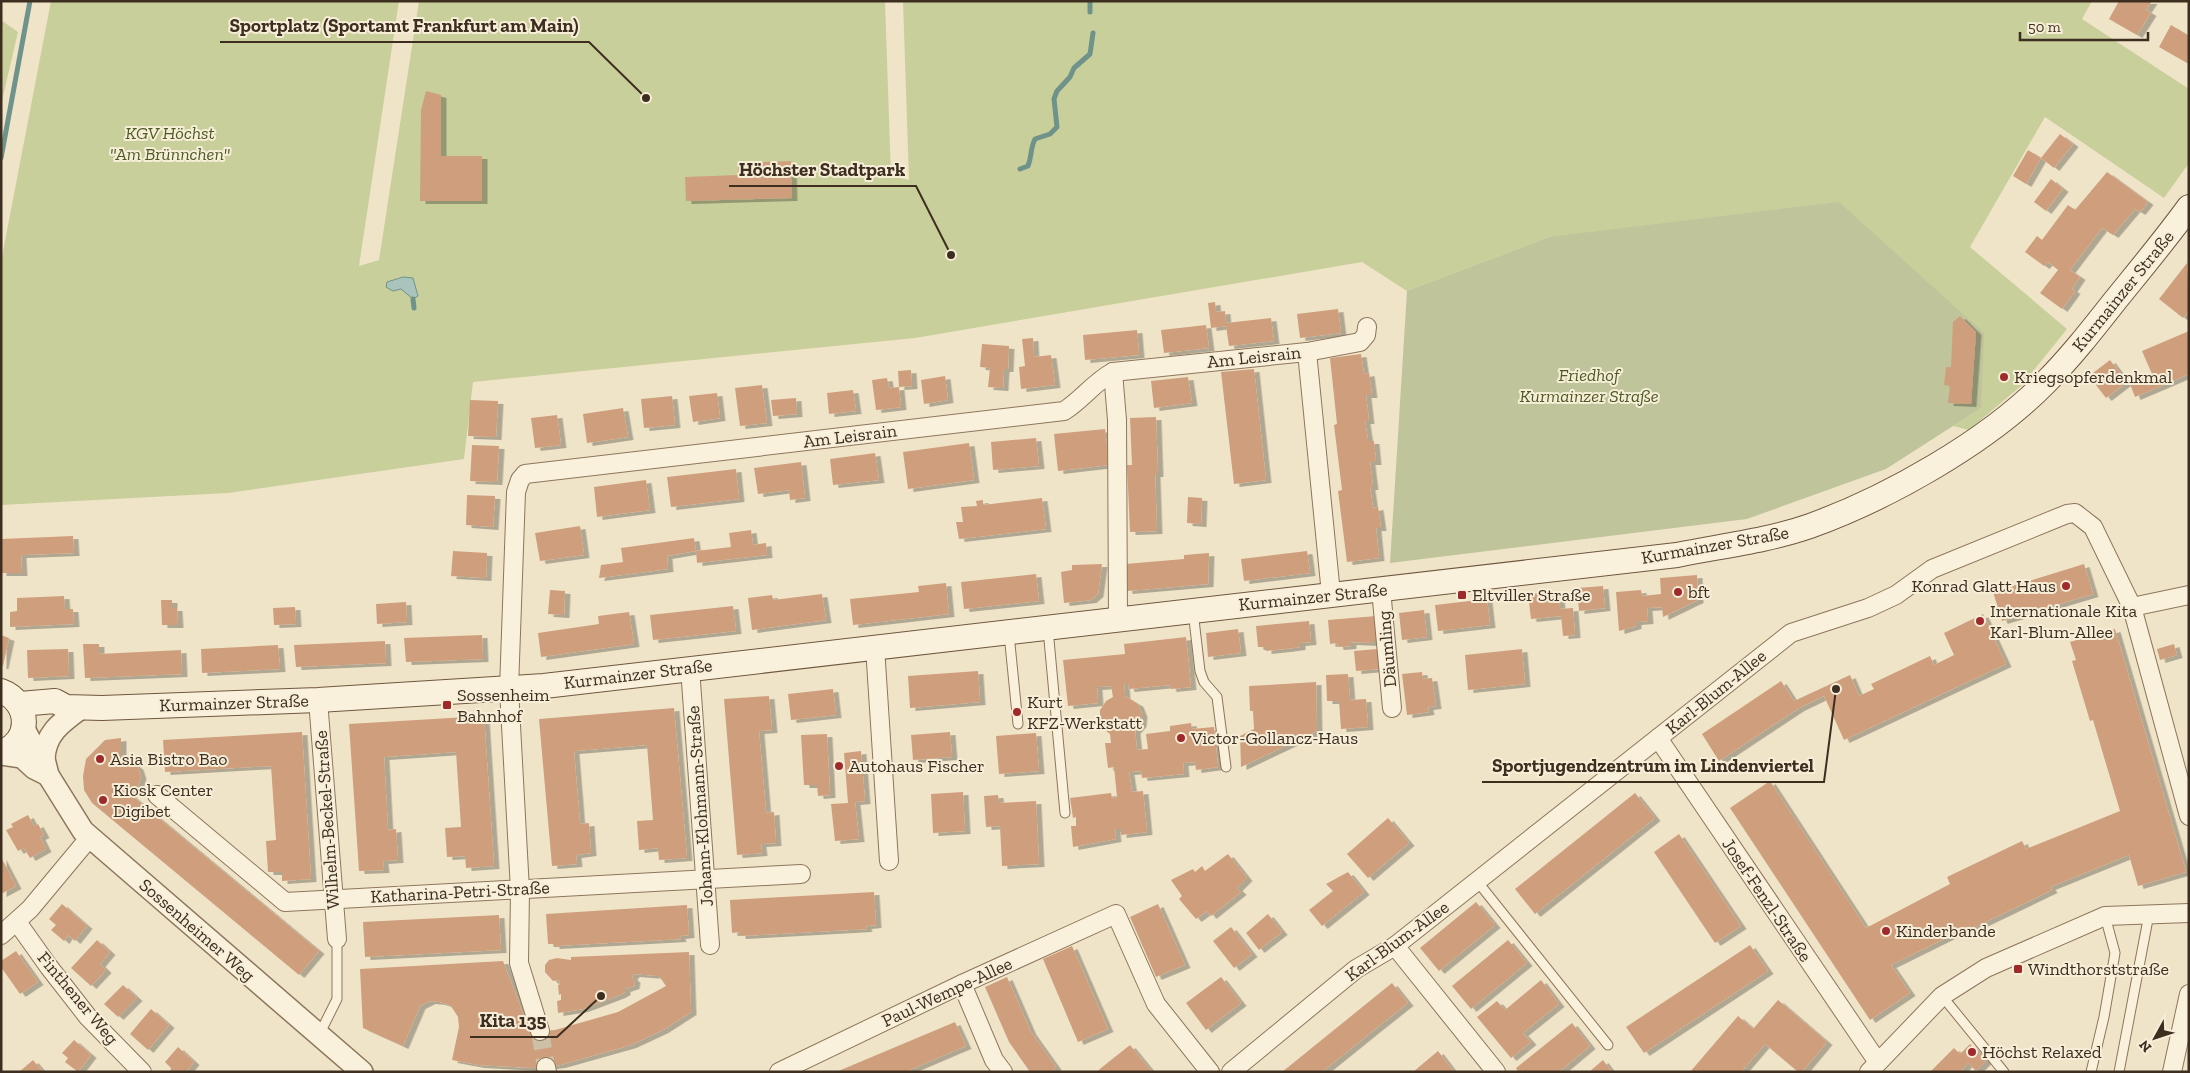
<svg xmlns="http://www.w3.org/2000/svg" width="2190" height="1073" font-family="'Zilla Slab',serif">
	<defs>
		<filter id="shadow"><feDropShadow dx="5.5" dy="3" stdDeviation="0" flood-color="#0004"/></filter>
	</defs>
	<rect width="100%" height="100%" fill="#f0e4c8"/>
	<g fill="#c9cf9b">
		<path d="M51,1h348l-40,265 20,-6 40,-259h466l6,175 18,4 -6,-179h1189l-10,18 107,70v74l-25,35 -119,-81 -75,130 97,82 -45,56 -53,45 -16,-4 28,-18 -432,-171 -142,54 -45,-29 -447,76 -442,44 -9,77 -236,34 -227,12v-243z"/>
		<path d="M1,20l17,12 -17,73z"/>
	</g>
	<path fill="#bfc49a" d="M1839,202l145,131 -3,75 -95,61 -139,50 -357,44 17,-272 142,-54z"/>
	<path fill="#a9c4bc" stroke="#6f938a" d="M403,277l10,1 5,18 -5,3 -12,-10 -8,2 -7,-4 1,-5z"/>
	<g fill="none" stroke-linecap="round" stroke-linejoin="round">
		<g stroke="#6f938a" stroke-width="5">
			<path d="M1090,12v-11"/>
			<path d="M1,158l29,-157"/>
			<path d="M1020,169l8,-3c4,-10 2,-17 7,-27l15,-5 7,-7 -3,-28 3,-8 13,-14 4,-9 16,-14 3,-21"/>
			<path d="M413,299l1,9"/>
		</g>
	</g>
	<g fill="#cf9f7d" filter="url(#shadow)">
		<path d="M2119,1h33l-6,9 5,3 -14,22 -28,-16z"/>
		<path d="M2171,25l18,11v28l-30,-17z"/>
		<path d="M426,91l15,4v61h41v45h-62l1,-91z"/>
		<path d="M2060,134l13,10 -19,24 -13,-10z"/>
		<path d="M2028,150l13,8 -15,26 -13,-8z"/>
		<path d="M791,161l1,37 -106,3 -1,-24 53,-2v-12z"/>
		<path d="M2107,172l41,30 -8,10 -5,-3 -22,26 -11,-7 -32,42 10,7 -8,12 3,2 -13,18 -22,-16 18,-23 -10,-8 -4,4 -19,-14 12,-16 5,4 26,-35 7,5z"/>
		<path d="M2051,179l12,10 -17,22 -12,-9z"/>
		<path d="M2187,263l2,48 -6,7 -24,-19z"/>
		<path d="M1215,302l1,10 9,-1 1,12 45,-5 3,23 -45,5 -3,-20 -15,2 -3,-25z"/>
		<path d="M1338,309l3,24 -41,5 -3,-24z"/>
		<path d="M1960,316l16,16 -5,72 -23,-1 2,-17 -6,-1 2,-18h5l2,-45z"/>
		<path d="M1206,325l3,23 -45,5 -3,-23z"/>
		<path d="M1137,330l2,25 -54,5 -2,-25z"/>
		<path d="M2189,331v43l-54,23 -5,-13 22,-10 -10,-23z"/>
		<path d="M1033,338l1,19 17,-2 4,30 -34,4 -2,-22 6,-1 -3,-27z"/>
		<path d="M982,344l27,2 -1,23h-4l-1,19 -15,-1 2,-19 -10,-1z"/>
		<path d="M1361,354l3,20 5,-1 3,22h-6l3,26h-4l3,20h6l2,21h-6l3,25h-3l3,21 5,-1 3,21h-5l3,30 -32,4 -9,-71 4,-1 -8,-65 3,-1 -7,-66z"/>
		<path d="M2110,360l17,22 -21,16 -17,-22z"/>
		<path d="M1254,369l12,111 -32,4 -13,-112z"/>
		<path d="M911,370l1,16 -13,1 -1,-16z"/>
		<path d="M945,376l3,24 -24,4 -3,-24z"/>
		<path d="M1188,377l4,26 -38,5 -3,-27z"/>
		<path d="M887,378l2,10 10,-1 2,20 -25,3 -4,-30z"/>
		<path d="M762,385l5,38 -27,3 -5,-38z"/>
		<path d="M853,390l3,21 -27,3 -2,-21z"/>
		<path d="M717,393l3,25 -27,4 -4,-26z"/>
		<path d="M672,396l3,29 -31,3 -3,-29z"/>
		<path d="M796,398l1,16 -24,2 -2,-16z"/>
		<path d="M470,400l28,1 -2,36 -28,-1z"/>
		<path d="M623,408l5,29 -41,6 -4,-29z"/>
		<path d="M557,415l4,30 -26,3 -4,-30z"/>
		<path d="M1156,417l2,57h-3l2,57 -27,1 -3,-67h5l-2,-47z"/>
		<path d="M1105,429l4,36 -51,6 -4,-37z"/>
		<path d="M1036,438l3,28 -46,4 -2,-28z"/>
		<path d="M969,443l5,37 -66,9 -5,-37z"/>
		<path d="M472,445l27,1 -2,36 -27,-1z"/>
		<path d="M875,453l4,27 -46,5 -3,-26z"/>
		<path d="M801,462l4,36 -15,2 -1,-10 -31,4 -4,-26z"/>
		<path d="M736,469l3,30 -68,8 -4,-30z"/>
		<path d="M646,480l4,30 -53,7 -3,-30z"/>
		<path d="M467,495l28,1 -2,31 -27,-2z"/>
		<path d="M1188,497l14,1 -1,26 -14,-1z"/>
		<path d="M1042,498l4,31 -87,10 -3,-17h7l-2,-15 16,-1 -1,-5 7,-1v5z"/>
		<path d="M580,526l4,29 -44,6 -5,-28z"/>
		<path d="M751,530l2,15 13,-2 1,12 -70,8 -1,-12 35,-4 -2,-14z"/>
		<path d="M73,536l1,17 -53,2 1,18h-21v-34z"/>
		<path d="M694,538l2,13 -29,5 1,13 -69,9 2,-13 22,-3 -2,-14z"/>
		<path d="M453,551l34,2 -1,25 -35,-2z"/>
		<path d="M1307,551l3,22 -66,8 -3,-22z"/>
		<path d="M1209,553l-1,31 -81,7 -2,-27 59,-5v-4z"/>
		<path d="M1102,564l-4,30 -7,6 -27,3 -3,-31 11,-2v-5z"/>
		<path d="M2084,564l9,30 -91,27 -9,-29z"/>
		<path d="M1036,574l3,27 -75,8 -3,-27z"/>
		<path d="M1697,575l1,25 -35,17 -1,-10 -15,1 1,13 -12,1v4l-17,5 -3,-39 25,-2 1,6 19,-2 -1,-16z"/>
		<path d="M946,583l3,31 -96,11 -3,-26 69,-7 -1,-6z"/>
		<path d="M1603,586l2,22 -26,3 -2,-23z"/>
		<path d="M550,590l15,1 -1,24 -16,-1z"/>
		<path d="M1559,592l1,17 13,-1 2,27 -12,1 -2,-20 -30,3 -3,-25z"/>
		<path d="M822,594l4,26 -74,10 -4,-32 24,-3 1,5z"/>
		<path d="M64,596l1,13h8l1,15 -64,3v-15l7,-1v-13z"/>
		<path d="M1487,599l3,26 -52,6 -3,-26z"/>
		<path d="M161,600h11v8h5l1,17h-16z"/>
		<path d="M406,602l1,20 -30,2 -1,-20z"/>
		<path d="M733,606l3,25 -83,9 -3,-25z"/>
		<path d="M295,607l1,17 -22,1 -1,-17z"/>
		<path d="M1424,610l3,27 -25,3 -3,-27z"/>
		<path d="M629,612l5,32 -93,13 -3,-24 61,-9 -1,-8z"/>
		<path d="M1983,614l23,50 -162,76 -20,-44 -25,12 -80,53 -17,-27 79,-53 13,20 56,-26 9,21 15,-7 -3,-5 59,-28 4,9 20,-10 -10,-22z"/>
		<path d="M1376,616l2,24h-4v3l-23,-1v4l-13,1 -1,-4 -7,1 -2,-24z"/>
		<path d="M1309,621l2,21 -11,1v4l-15,2 -19,2v-4h-8l-2,-21z"/>
		<path d="M1238,629l3,24 -33,4 -2,-24z"/>
		<path d="M2115,629l71,243 -48,14 -9,-31 -79,32 2,3 -81,39 -1,-3 -79,39 19,28 -40,27 -140,-212 40,-27 96,147 84,-44 -3,-7 75,-36 4,8 94,-38 -27,-91 -3,1 -18,-60 4,-1 -6,-18z"/>
		<path d="M1,635l8,3 -6,28h-2z"/>
		<path d="M482,635l1,24 -77,3 -2,-24z"/>
		<path d="M1186,637l5,50 -20,2 -1,-4 -41,4 -1,-5h-4l1,12 13,8 4,10 -1,10 -6,7 2,19 11,-1 -2,-15 24,-3v-5l21,-3 1,6 22,-2 4,40 -22,3 -1,-8 -12,1 1,11 -42,4 -1,-7 -12,1 3,20 11,-1 4,41 -26,3v-6h-6l1,10 -43,8 -2,-21h5v-9l-3,1 -3,-20 41,-5 1,5 5,-1 -3,-30 -6,1 -3,-25h6l-1,-9 -5,-4 -5,-10v-10l6,-9 7,-4 -2,-11 -14,1 1,16 -30,3 -5,-46 62,-6 -1,-10z"/>
		<path d="M385,641l1,22 -90,4 -2,-22z"/>
		<path d="M83,644h16v10l82,-4 1,24 -97,4z"/>
		<path d="M2174,644l3,11 -17,5 -3,-11z"/>
		<path d="M278,645l2,24 -78,4 -1,-24z"/>
		<path d="M68,649l1,27 -41,2 -1,-28z"/>
		<path d="M1377,649l2,20 -23,2 -2,-20z"/>
		<path d="M1522,649l3,35 -57,6 -3,-35z"/>
		<path d="M978,671l2,31 -70,6 -2,-32z"/>
		<path d="M1422,672l1,7 9,-1 4,28 -8,1 1,5 -22,3 -5,-41z"/>
		<path d="M1348,674l2,26 16,-1 2,28 -27,2 -2,-28h-12l-1,-26z"/>
		<path d="M1316,682l1,49 -76,36 -1,-31 14,-7 -1,-18h-3l-1,-25z"/>
		<path d="M833,689l3,26 -45,5 -3,-26z"/>
		<path d="M769,696l3,34 -13,1 7,82 8,-1 2,31 -15,1 1,9 -25,2 -13,-156z"/>
		<path d="M674,708l13,150 -28,2 -1,-12 -19,2 -2,-29 16,-1 -6,-75 -73,6 6,73 9,-1 2,30 -15,2 1,9 -25,2 -13,-147z"/>
		<path d="M484,716l10,150 -28,2 -1,-12 -18,1 -2,-29 16,-1 -5,-75 -72,5 4,73 8,-1 2,31 -15,1 1,9 -25,1 -10,-147z"/>
		<path d="M302,732l9,147 -29,2v-9h-14l-2,-31 10,-1 -5,-74 -106,6 -2,-32z"/>
		<path d="M950,732l2,25 -39,3 -2,-25z"/>
		<path d="M1036,733l3,38 -40,3 -3,-38z"/>
		<path d="M827,734l3,61 -12,1 -1,-11h-13l-3,-50z"/>
		<path d="M121,738v19l8,2 9,8 3,9 -3,11 -7,8 188,156 -20,24 -207,-172 -8,-13 -1,-14 3,-17 19,-19z"/>
		<path d="M861,751l4,50 -10,1 4,37 -24,2 -4,-37 17,-1 -4,-50z"/>
		<path d="M963,792l2,39 -32,2 -2,-39z"/>
		<path d="M1635,793l20,25 -120,96 -20,-25z"/>
		<path d="M998,795l1,8 37,-2 3,63 -37,2 -2,-40 -14,1 -2,-31z"/>
		<path d="M28,815l6,11 4,-2 6,11 -4,2 6,12 -16,9 -6,-10 -6,3 -12,-21 7,-3 -2,-3z"/>
		<path d="M1388,818l21,25 -41,35 -21,-24z"/>
		<path d="M1679,834l62,92 -26,17 -61,-91z"/>
		<path d="M1228,854l19,24 -10,10 4,4 -30,24 -4,-5 -11,8 -17,-20 3,-3 -11,-16 22,-11 2,3 7,-6 3,5z"/>
		<path d="M1,857l15,29 -15,8z"/>
		<path d="M1348,872l16,20 -42,34 -13,-16 24,-19 -7,-7z"/>
		<path d="M874,892l2,33 -10,1 1,3 -127,7v-4l-8,1 -2,-33z"/>
		<path d="M1476,902l19,23 -56,46 -19,-23z"/>
		<path d="M62,904l25,22 -12,15 -7,-6 -4,6 -13,-11 5,-5 -7,-6z"/>
		<path d="M1158,904l27,61 -29,12 -26,-60z"/>
		<path d="M687,905l2,30 -9,1 1,3 -127,7v-2h-6l-2,-30z"/>
		<path d="M1268,914l14,18 -23,18 -13,-17z"/>
		<path d="M499,915l2,35 -136,7 -2,-35z"/>
		<path d="M1231,927l21,27 -18,14 -21,-27z"/>
		<path d="M97,940l13,12 -10,12 6,6 -15,16 -20,-18z"/>
		<path d="M1508,940l19,23 -56,46 -19,-23z"/>
		<path d="M1750,945l18,26 -124,82 -18,-26z"/>
		<path d="M1072,946l36,83 -30,13 -35,-83z"/>
		<path d="M16,951l22,31 -18,12 -19,-27v-6z"/>
		<path d="M689,952l2,60 -28,18 -32,15 -71,20 -27,3 -54,-3 -27,-5 7,-33 -1,-10 -7,-11 -11,-4 -10,-1 -10,5 -17,40 -40,-18 -3,-59 143,-8 27,71 25,-2 63,-18 48,-26 -7,-10 -25,-2 -2,3 3,3 -1,6 -9,3v3l-5,3 -37,14 -25,4 -1,-12 4,-1v-6l-2,1 -1,-10 2,-1 -1,-4 -6,1 -8,-9v-7l4,-5 8,-2 14,2v-3z"/>
		<path d="M1007,977l24,55 25,35 -5,5h-21l-21,-30 -24,-55z"/>
		<path d="M1221,977l20,26 -35,27 -20,-27z"/>
		<path d="M1541,980l18,24 -36,29 8,9 -20,16 -34,-41 20,-16 8,9z"/>
		<path d="M1392,983l16,20 -34,27 -52,42h-40z"/>
		<path d="M123,985l14,13 -19,19 -14,-13z"/>
		<path d="M1778,1000l49,42 -25,30h-4l-33,-28 -24,28h-51l48,-56 15,13z"/>
		<path d="M151,1009l18,16 -21,25 -18,-16z"/>
		<path d="M955,1022l11,24 -12,5 -49,21h-69z"/>
		<path d="M1572,1023l18,23 -31,26h-41l-2,-4z"/>
		<path d="M74,1040l17,15 -13,17 -13,-10 3,-4 -6,-5z"/>
		<path d="M1970,1044l16,17 -10,10 -8,-8 -8,9h-30l24,-24 6,6z"/>
		<path d="M1130,1045l22,27h-55l4,-4z"/>
		<path d="M178,1047l16,15 -8,10h-16l1,-4 -6,-6z"/>
		<path d="M1438,1051l16,21h-41z"/>
		<path d="M33,1060l10,12h-24z"/>
		<path d="M1603,1060l9,12h-23z"/>
	</g>
	<g fill="none" stroke-linecap="round" stroke-linejoin="round">
		<path stroke="#ccc0a6" stroke-width="18" stroke-dasharray="18 9" stroke-linecap="butt" d="M540,1031l6,36"/>
		<g stroke="#8d765c" stroke-width="11">
			<g id="service">
				<path d="M1193,611l7,60 4,11 13,15 9,70"/>
				<path d="M1048,629l17,184"/>
				<path d="M1009,634l9,90"/>
				<path d="M1477,881l131,164"/>
				<path d="M1942,996l62,76"/>
				<path d="M319,1035l18,-36v-60"/>
				<path d="M2091,1072l13,-55 11,-64 -10,-37"/>
				<path d="M2119,1072l30,-158"/>
			</g>
		</g>
		<g stroke="#8d765c" stroke-width="20">
			<g id="minor">
				<path d="M1307,352l24,242"/>
				<path d="M1113,372l4,48 1,198"/>
				<path d="M1381,589l11,119"/>
				<path d="M2132,607l57,-12"/>
				<path d="M875,647l14,214"/>
				<path d="M690,668l20,277"/>
				<path d="M318,700l19,239"/>
				<path d="M1658,738l219,323"/>
				<path d="M157,795l128,107 516,-28"/>
				<path d="M17,922l32,45 39,50 54,55"/>
				<path d="M1,935l29,-26 60,-72"/>
				<path d="M1395,946l101,126"/>
				<path d="M962,984l32,76 9,12"/>
				<path d="M540,1031l-21,-68 1,-73 -11,-201 7,-197 4,-12 5,-6 539,-63c18,-11 30,-29 49,-39l194,-20 53,-10 6,-7 1,-8"/>
				<path d="M546,1067l1,5"/>
				<path d="M779,1072l183,-88 154,-70 40,90 54,68"/>
				<path d="M1231,1072l125,-103 39,-23 396,-313 77,-25 28,-13 36,-26 135,-55 8,-1 18,14 39,80 57,209"/>
				<path d="M1869,1072l73,-76 44,-28 119,-52 84,-3"/>
				<path d="M2172,1072l17,-78"/>
			</g>
		</g>
		<g stroke="#8d765c" stroke-width="24">
			<g id="tertiary">
				<path d="M24,729l8,15 12,15 4,16 35,56 279,241"/>
				<path d="M1,754l21,3 12,11 14,7"/>
				<path d="M44,759c1,-26 18,-37 37,-51"/>
			</g>
		</g>
		<g stroke="#6f573f" stroke-width="26">
			<g id="secondary">
				<path d="M1,691c30,11 31,51 0,61"/>
				<path d="M20,704l35,-3 11,6 36,1 216,-8 226,-14 1133,-131c44,-9 90,-14 133,-29 78,-28 177,-84 235,-143 25,-25 47,-53 69,-81 25,-31 51,-62 75,-95"/>
			</g>
		</g>
		<use href="#service" stroke="#faf1dc" stroke-width="9"/>
		<use href="#minor" stroke="#faf1dc" stroke-width="18"/>
		<use href="#tertiary" stroke="#faf1dc" stroke-width="21"/>
		<use href="#secondary" stroke="#faf1dc" stroke-width="24"/>
	</g>
	<g fill="#9e2a2b" stroke="#f7eed8" stroke-width="2">
		<circle cx="2004" cy="377" r="5"/>
		<circle cx="2066" cy="586" r="5"/>
		<circle cx="1678" cy="592" r="5"/>
		<rect x="1457" y="590" width="10" height="10" rx="2.5"/>
		<circle cx="1980" cy="621" r="5"/>
		<rect x="442" y="700" width="10" height="10" rx="2.5"/>
		<circle cx="1017" cy="712" r="5"/>
		<circle cx="1181" cy="738" r="5"/>
		<circle cx="100" cy="759" r="5"/>
		<circle cx="839" cy="766" r="5"/>
		<circle cx="103" cy="800" r="5"/>
		<circle cx="1886" cy="931" r="5"/>
		<rect x="2013" y="964" width="10" height="10" rx="2.5"/>
		<circle cx="1972" cy="1052" r="5"/>
	</g>
	<g text-anchor="middle" dominant-baseline="central" stroke-width="4" stroke-linejoin="round" paint-order="stroke">
		<g font-size="18" font-style="italic" fill="#4d5a26" stroke="#f7eed8">
			<text x="170" y="133">KGV Höchst<tspan x="170" dy="21">"Am Brünnchen"</tspan></text>
			<text x="1589" y="375">Friedhof<tspan x="1589" dy="21">Kurmainzer Straße</tspan></text>
		</g>
		<g font-size="18" fill="#3d2e20" stroke="#f7eed8">
			<text transform="translate(2123 291) rotate(-51)">Kurmainzer Straße</text>
			<text transform="translate(1254 357) rotate(-6)">Am Leisrain</text>
			<text transform="translate(850 436) rotate(-7)">Am Leisrain</text>
			<text transform="translate(1715 545) rotate(-10)">Kurmainzer Straße</text>
			<text transform="translate(1313 597) rotate(-6)">Kurmainzer Straße</text>
			<text transform="translate(1387 649) rotate(-95)">Däumling</text>
			<text transform="translate(638 674) rotate(-7)">Kurmainzer Straße</text>
			<text transform="translate(1716 692) rotate(-39)">Karl-Blum-Allee</text>
			<text transform="translate(234 703) rotate(-2)">Kurmainzer Straße</text>
			<text transform="translate(700 806) rotate(-94)">Johann-Klohmann-Straße</text>
			<text transform="translate(327 820) rotate(-94)">Wilhelm-Beckel-Straße</text>
			<text transform="translate(460 892) rotate(-3)">Katharina-Petri-Straße</text>
			<text transform="translate(1767 900) rotate(56)">Josef-Fenzl-Straße</text>
			<text transform="translate(197 930) rotate(41)">Sossenheimer Weg</text>
			<text transform="translate(1397 941) rotate(-36)">Karl-Blum-Allee</text>
			<text transform="translate(947 992) rotate(-25)">Paul-Wempe-Allee</text>
			<text transform="translate(78 998) rotate(50)">Finthener Weg</text>
		</g>
		<g font-size="18" fill="#3d2e20" stroke="#f7eed8" text-anchor="start">
			<text x="2014" y="377">Kriegsopferdenkmal</text>
			<text x="2056" y="586" text-anchor="end">Konrad Glatt Haus</text>
			<text x="1688" y="592">bft</text>
			<text x="1472" y="595">Eltviller Straße</text>
			<text x="1990" y="611">Internationale Kita<tspan x="1990" dy="21">Karl-Blum-Allee</tspan></text>
			<text x="457" y="695">Sossenheim<tspan x="457" dy="21">Bahnhof</tspan></text>
			<text x="1027" y="702">Kurt<tspan x="1027" dy="21">KFZ-Werkstatt</tspan></text>
			<text x="1191" y="738">Victor-Gollancz-Haus</text>
			<text x="110" y="759">Asia Bistro Bao</text>
			<text x="849" y="766">Autohaus Fischer</text>
			<text x="113" y="790">Kiosk Center<tspan x="113" dy="21">Digibet</tspan></text>
			<text x="1896" y="931">Kinderbande</text>
			<text x="2028" y="969">Windthorststraße</text>
			<text x="1982" y="1052">Höchst Relaxed</text>
		</g>
	</g>
	<path fill="none" stroke="#3d2e20" stroke-width="2" d="M646 98L589 42H220M951 255L916 186H729M1836 689L1824 782H1482M601 996L557 1037H470"/>
	<g fill="#3d2e20" stroke="#f7eed8" stroke-width="2">
		<circle cx="646" cy="98" r="5"/>
		<circle cx="951" cy="255" r="5"/>
		<circle cx="1836" cy="689" r="5"/>
		<circle cx="601" cy="996" r="5"/>
	</g>
	<g font-size="19" text-anchor="middle" font-weight="bold" fill="#3d2e20" stroke="#f7eed8" stroke-width="4" stroke-linejoin="round" paint-order="stroke">
		<text x="404" y="32">Sportplatz (Sportamt Frankfurt am Main)</text>
		<text x="822" y="176">Höchster Stadtpark</text>
		<text x="1653" y="772">Sportjugendzentrum im Lindenviertel</text>
		<text x="513" y="1027">Kita 135</text>
	</g>
	<rect width="2190" height="1073" fill="none" stroke="#3d2e20" stroke-width="5"/>
	<g transform="translate(2155 1038) rotate(230)" stroke="#f7eed8" stroke-width="4" paint-order="stroke">
	<path d="M0-4L9 19L0 12L-9 19Z" fill="#3d2e20"/>
	<text y="-8" font-size="14" font-weight="bold" text-anchor="middle" fill="#3d2e20">N</text>
	</g>
	<path d="M2020 32v8h128v-8" fill="none" stroke="#3d2e20" stroke-width="2.5"/>
	<text x="2028" y="32" font-size="15" fill="#3d2e20" stroke="#f7eed8" stroke-width="4" paint-order="stroke">50 m</text>
</svg>
